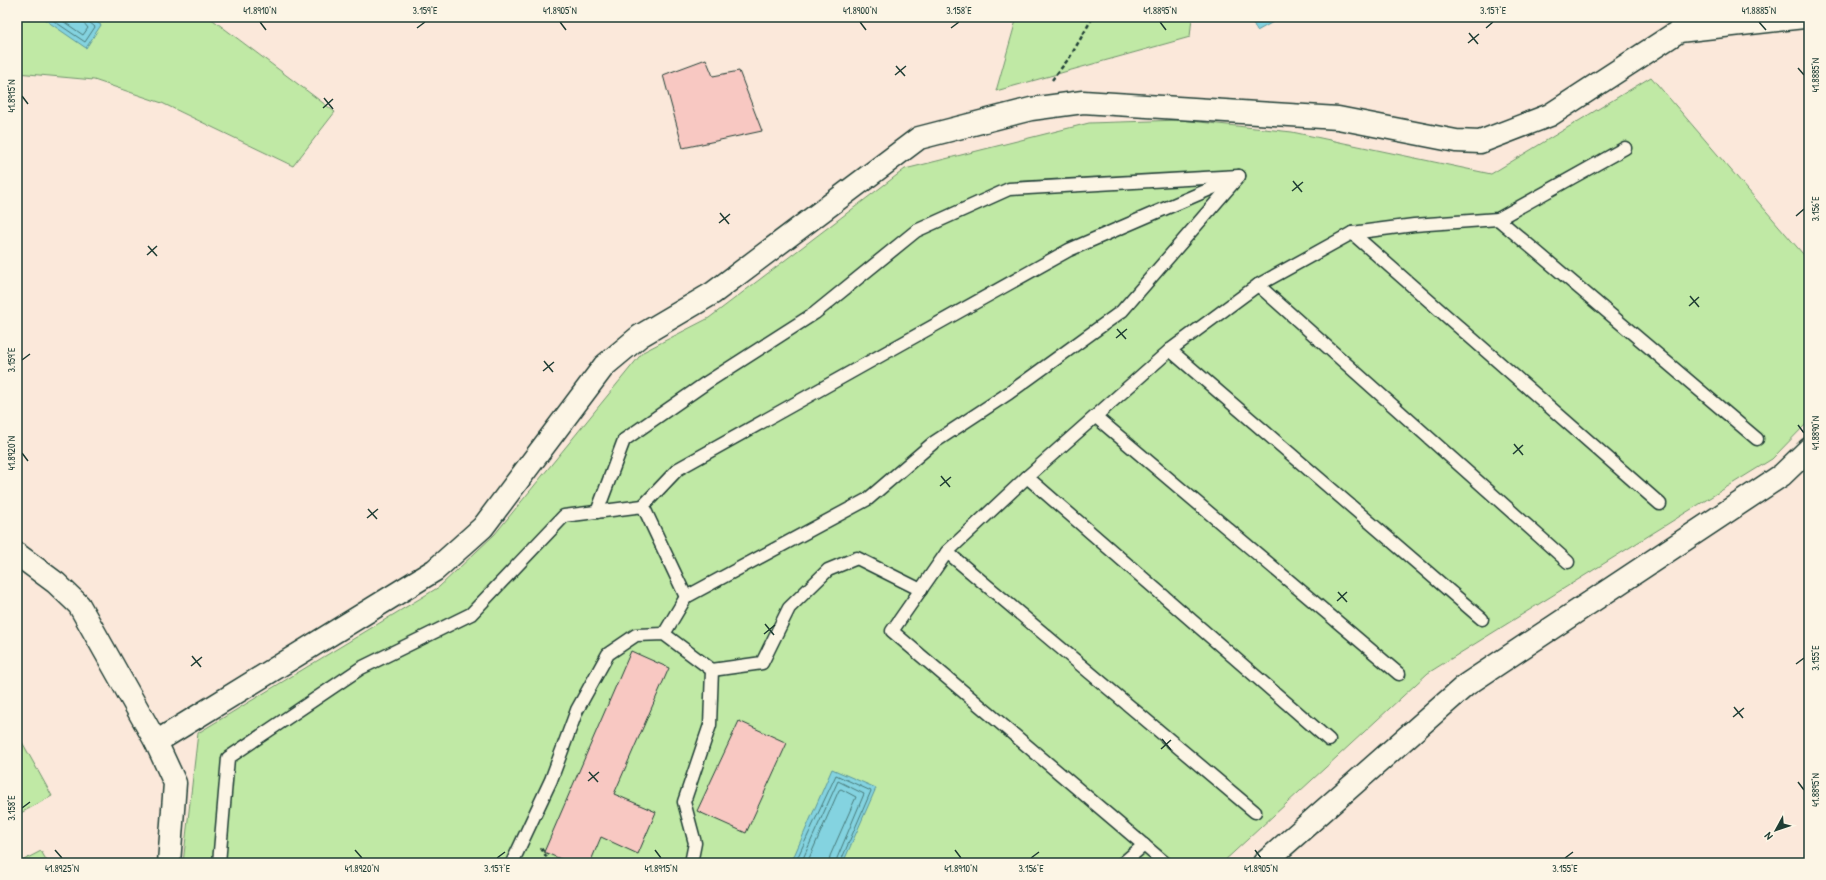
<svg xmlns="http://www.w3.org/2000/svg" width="1826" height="880" font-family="'Patrick Hand',sans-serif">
	<rect width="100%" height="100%" fill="#fbe8da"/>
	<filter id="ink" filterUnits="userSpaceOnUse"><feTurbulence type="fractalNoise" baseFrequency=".025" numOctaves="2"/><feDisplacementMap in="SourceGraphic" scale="8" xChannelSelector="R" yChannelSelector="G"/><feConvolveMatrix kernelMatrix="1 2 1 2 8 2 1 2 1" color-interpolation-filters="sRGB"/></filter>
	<g filter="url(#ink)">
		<g fill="#c0e9a5" stroke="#70936c">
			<path d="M17,17h192l126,95 -42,54 -131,-63 -68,-23 -77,-7z"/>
			<path d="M1017,17h175l-2,20 -194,54z"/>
			<path d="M1651,77l158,184v160l-37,38 -344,214 -206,190h-1039l15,-130 241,-146 56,-53 148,-182 66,-34 196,-149 184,-46 92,-3 111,12 199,42z"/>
			<path d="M17,733l35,63 -35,19z"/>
			<path d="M41,851l7,12h-30z"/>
		</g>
		<g fill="#84d3e0" stroke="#5c979b">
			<path d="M41,17h48l12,8 -15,23z"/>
			<path d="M1250,17h32l-25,14z"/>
			<path d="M832,769l44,19 -33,75h-52z"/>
		</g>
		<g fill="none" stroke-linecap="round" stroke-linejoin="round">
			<g stroke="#477979" stroke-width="1">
				<path d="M48,17l37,25 10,-15 -7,-6 -1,-4"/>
				<path d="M57,17l26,18 5,-7 -4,-5 -2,-6"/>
				<path d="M795,863l41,-88 35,16 -31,72"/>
				<path d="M801,863l37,-82 26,13 -29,69"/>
				<path d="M807,863l32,-73 2,-1 15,8 -26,59 -1,7"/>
			</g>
		</g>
		<g fill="#f8c8c2" stroke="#1f3d34">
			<path d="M706,59l7,17 26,-5 23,60 -79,17 -20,-73z"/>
			<path d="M631,651l38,17 -55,126 42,18 -18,42 -37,-17 -11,26h-20l-26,-11z"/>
			<path d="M739,721l48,22 -41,90 -49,-22z"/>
		</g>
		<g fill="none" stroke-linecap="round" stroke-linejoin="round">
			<g stroke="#1f3d34" stroke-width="15">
				<g id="lane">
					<path d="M1498,219l259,220"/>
					<path d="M1352,233l62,-8 84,-6 127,-71"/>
					<path d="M1258,285l310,277"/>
					<path d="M1170,350l312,269"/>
					<path d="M1096,417l303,257"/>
					<path d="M1027,477l302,263"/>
					<path d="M643,506l35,-37 391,-219 162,-70"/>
					<path d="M597,512l27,-72 82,-57 109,-70 101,-82 93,-42 230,-13"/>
					<path d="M947,552l308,260"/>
					<path d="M664,634l22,-37 182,-98 65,-56 76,-50 113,-82 117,-135"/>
					<path d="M712,670l50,-7 27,-55 39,-38 29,-12 64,32"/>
					<path d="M219,863l9,-105 133,-90 110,-54 93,-98 79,-10 43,91"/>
					<path d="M512,863l39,-83 26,-70 31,-56 28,-19 28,-1 48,36 -2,55 -26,77 11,41 -4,20"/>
					<path d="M1123,863l21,-18"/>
					<path d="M1165,863l-273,-232 55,-79 80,-75 143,-127 88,-65 94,-52 308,271"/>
				</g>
			</g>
			<g stroke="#1f3d34" stroke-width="25">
				<g id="street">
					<path d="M17,554l39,29 23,22 77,137 19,41 -6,80"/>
					<path d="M156,742l279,-172 48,-43 121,-161 36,-30 73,-43 206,-155 112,-29 52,-7 255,16 118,23 24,1 70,-27 129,-84 125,-14"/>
					<path d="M1264,863l202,-178 316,-210 27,-26"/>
				</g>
			</g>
			<g stroke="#1f3d34" stroke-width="2.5" stroke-dasharray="4 3" stroke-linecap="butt">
				<path d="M1052,80l18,-23 23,-40"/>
				<path d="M541,848l9,15"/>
			</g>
			<use href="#lane" stroke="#fcf5e5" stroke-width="12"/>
			<use href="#street" stroke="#fcf5e5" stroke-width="22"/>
		</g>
	</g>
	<path fill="none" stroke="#1f3d34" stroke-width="1.5" d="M260,22l6,8M560,22l6,8M860,22l6,8M1160,22l6,8M1759,22l7,8M417,28l8,-6M951,28l8,-6M1486,28l7,-6M1469,33l9,11M1468,43l11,-9M896,66l9,10M1798,68l6,7M895,75l11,-9M22,96l6,8M324,98l9,11M323,108l10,-9M1293,181l9,11M1292,191l11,-9M720,213l9,11M1796,216l8,-7M719,223l11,-9M148,246l9,10M147,255l10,-9M1690,296l9,11M1689,306l10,-9M1117,329l9,10M1116,338l11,-9M22,360l8,-6M544,361l9,11M543,371l11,-9M1798,425l6,8M1514,444l9,11M22,453l6,8M1513,454l10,-9M941,476l9,11M940,486l11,-9M368,509l9,10M367,518l11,-9M1338,592l9,10M1337,601l10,-9M765,624l9,11M764,634l11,-9M192,656l9,11M1796,664l8,-6M191,666l11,-9M1734,707l9,11M1733,717l11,-9M1162,739l9,11M1161,749l10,-9M589,772l9,10M588,781l11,-9M1798,782l6,8M22,808l8,-6M55,850l7,8M355,850l7,8M655,850l6,8M955,850l6,8M1255,850l6,8M497,858l8,-6M1031,858l8,-6M1565,858l8,-6"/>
	<rect width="1826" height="880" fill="none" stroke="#fcf5e5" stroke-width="44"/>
	<g transform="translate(1776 830) rotate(230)" stroke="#fcf5e5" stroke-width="3" paint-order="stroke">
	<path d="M0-3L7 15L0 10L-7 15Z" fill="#1f3d34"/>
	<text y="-6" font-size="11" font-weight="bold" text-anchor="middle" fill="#1f3d34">N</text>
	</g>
	<rect x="22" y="22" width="1782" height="836" fill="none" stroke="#1f3d34" stroke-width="1.5"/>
	<g font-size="10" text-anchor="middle" fill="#1f3d34">
		<text x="260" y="14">41.8910°N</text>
		<text x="425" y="14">3.159°E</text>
		<text x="560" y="14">41.8905°N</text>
		<text x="860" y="14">41.8900°N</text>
		<text x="959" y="14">3.158°E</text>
		<text x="1160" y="14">41.8895°N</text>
		<text x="1493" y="14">3.157°E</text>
		<text x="1759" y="14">41.8885°N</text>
		<text transform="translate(1815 75) rotate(-90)" y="4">41.8885°N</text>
		<text transform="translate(11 96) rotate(-90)" y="4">41.8915°N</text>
		<text transform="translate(1815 209) rotate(-90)" y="4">3.156°E</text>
		<text transform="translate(11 360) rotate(-90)" y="4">3.159°E</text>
		<text transform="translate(1815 433) rotate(-90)" y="4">41.8890°N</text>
		<text transform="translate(11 453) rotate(-90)" y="4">41.8920°N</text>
		<text transform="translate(1815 658) rotate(-90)" y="4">3.155°E</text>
		<text transform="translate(1815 790) rotate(-90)" y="4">41.8895°N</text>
		<text transform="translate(11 808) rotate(-90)" y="4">3.158°E</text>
		<text x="62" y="872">41.8925°N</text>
		<text x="362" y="872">41.8920°N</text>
		<text x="497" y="872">3.157°E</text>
		<text x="661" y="872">41.8915°N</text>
		<text x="961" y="872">41.8910°N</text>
		<text x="1031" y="872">3.156°E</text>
		<text x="1261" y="872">41.8905°N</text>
		<text x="1565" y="872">3.155°E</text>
	</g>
</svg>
